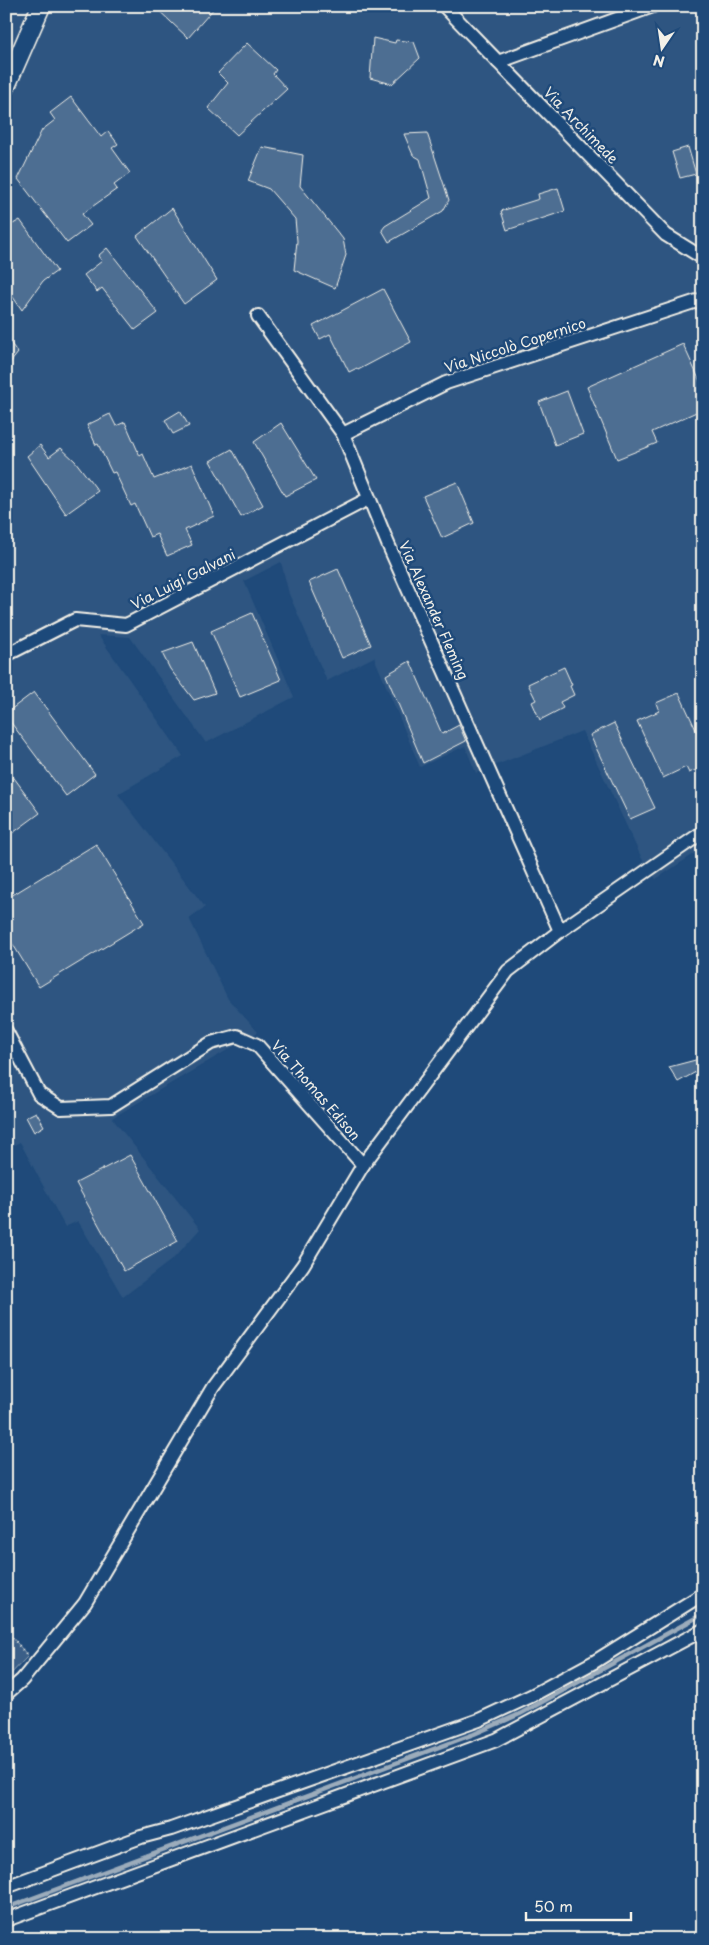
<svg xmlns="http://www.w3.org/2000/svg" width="709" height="1945" font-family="'Playpen Sans',sans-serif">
	<rect width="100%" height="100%" fill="#1f4a7a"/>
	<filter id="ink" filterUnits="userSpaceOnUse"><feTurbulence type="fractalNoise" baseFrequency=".02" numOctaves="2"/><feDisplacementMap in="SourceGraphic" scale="10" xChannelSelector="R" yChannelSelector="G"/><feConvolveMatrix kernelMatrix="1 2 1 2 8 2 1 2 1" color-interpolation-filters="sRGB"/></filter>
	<g filter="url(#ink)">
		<path fill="#2d5581" d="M6,6h697v842l-47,31 -12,-16 -62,-132 -106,42 -11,-27 -45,21 -46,-110 -47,24 -38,-87 -8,-32 -37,19 50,116 -88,46 -76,-106 -32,-2 85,121 -65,38 87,113 -16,11 39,81 30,33 -146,86 88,111 -26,29 -51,39 -45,-76 -13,6 -45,-85 -14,7z"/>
		<path fill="#3a5f88" stroke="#97a8b8" d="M6,1630l22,26 -22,23z"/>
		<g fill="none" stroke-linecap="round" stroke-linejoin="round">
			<path stroke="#9cacbb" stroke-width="4.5" d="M6,1908l468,-174 46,-20 183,-100"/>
		</g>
		<g fill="#4d6e92" stroke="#f4f1e8">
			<path d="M154,6h62l-28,32z"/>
			<path d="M373,38l22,5 1,-3 18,2 6,16 -28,26 -22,-6z"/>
			<path d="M247,43l29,27 -3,4 14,15 -50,46 -29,-27 20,-25 -10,-10z"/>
			<path d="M71,97l30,40 7,-6 10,13 -6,4 18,25 -16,12 3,4 -35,25 9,11 -24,18 -49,-64 24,-49 13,-10 -5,-7z"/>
			<path d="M427,133l22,67 -6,11 -54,31 -7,-12 3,-4 46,-28 -11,-39 -7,-4 -9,-21z"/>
			<path d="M262,147l41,8 -3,31 43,53 3,16 -11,33 -41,-18 3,-29 -2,-22 -26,-30 -21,-8z"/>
			<path d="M688,147l8,27 -16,4 -8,-26z"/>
			<path d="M558,188l7,23 -58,19 -6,-19 38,-12 -1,-5z"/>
			<path d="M172,208l45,72 -33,24 -47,-68z"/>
			<path d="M20,220l37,51 -14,10 -21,29 -16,-23v-59z"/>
			<path d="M107,248l51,65 -23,17 -33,-42 -5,4 -13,-17 18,-14 -4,-5z"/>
			<path d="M383,289l28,53 -53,28 -1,-2 -8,4 -19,-38 -10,5 -7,-13z"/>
			<path d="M6,337l12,16 -12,15z"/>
			<path d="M683,344l20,44v21l-51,23 5,11 -40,16 -30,-72z"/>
			<path d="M567,391l16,43 -28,11 -16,-43z"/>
			<path d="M180,411l9,15 -16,8 -8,-14z"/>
			<path d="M110,414l6,12 9,-4 15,34 3,-2 11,25 38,-15 22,52 -29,14 7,15 -25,11 -10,-22 -7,3 -15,-33 -4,2 -16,-34 -3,1 -14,-29 -2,1 -9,-20z"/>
			<path d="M281,423l35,57 -31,16 -31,-54z"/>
			<path d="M40,445l9,12 12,-9 14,13 23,30 -32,23 -39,-58z"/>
			<path d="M232,449l31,56 -22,12 -31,-56z"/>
			<path d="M457,482l17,41 -32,15 -19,-42z"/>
			<path d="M338,569l33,76 -29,13 -33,-76z"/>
			<path d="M252,613l29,67 -41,17 -29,-66z"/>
			<path d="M193,642l22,51 -21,7 -24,-31 -8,-16z"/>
			<path d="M410,661l32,73 17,-9 7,16 -43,22 -37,-88z"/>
			<path d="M564,667l8,18 -2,1 4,9 -14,7 3,6 -23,12 -8,-18 4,-2 -8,-16z"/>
			<path d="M34,692l61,82 -29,22 -60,-80v-3z"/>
			<path d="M679,693l24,52v22l-14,6 -3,-6 -23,11 -26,-57 22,-10 -3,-8z"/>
			<path d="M614,723l41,85 -25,11 -40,-84z"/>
			<path d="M6,767l34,46 -34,25z"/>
			<path d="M96,844l48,79 -105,64 -33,-54v-34z"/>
			<path d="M703,1058v10l-25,14 -9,-15z"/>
			<path d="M36,1112l8,14 -10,6 -8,-15z"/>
			<path d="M130,1155l48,86 -54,30 -48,-88z"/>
		</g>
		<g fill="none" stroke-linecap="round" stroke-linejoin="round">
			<g stroke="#f4f1e8" stroke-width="16">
				<g id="street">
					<path d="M444,6l222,229 37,23"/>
					<path d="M498,62l155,-56"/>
					<path d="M258,316l85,118 45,110 172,387"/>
					<path d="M343,434l103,-51 257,-84"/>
					<path d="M6,655l69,-35 51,5 242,-126"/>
					<path d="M6,1031l33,63 22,14 50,-2 100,-63 26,-7 20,9 106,120"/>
					<path d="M6,1694l16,-14 63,-77 128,-216 90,-122 60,-100 145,-194 52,-40 143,-99"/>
					<path d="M6,1887l135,-50 30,-8 308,-109 52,-24 63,-34 109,-68"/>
					<path d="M6,1920l490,-180 207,-110"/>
				</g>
			</g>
			<g stroke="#f4f1e8" stroke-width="21">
				<path id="secondary" d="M6,86l35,-80"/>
			</g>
			<path stroke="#f4f1e8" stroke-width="2.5" stroke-dasharray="1 4" stroke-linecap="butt" d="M6,1630l20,24"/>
			<use href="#street" stroke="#1f4a7a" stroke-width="12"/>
			<use href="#secondary" stroke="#1f4a7a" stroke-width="18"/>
		</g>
	</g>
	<g text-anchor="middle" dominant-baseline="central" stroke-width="5" stroke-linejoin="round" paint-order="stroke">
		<g font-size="14" fill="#f4f1e8" stroke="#1f4a7a">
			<text transform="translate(581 125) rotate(46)">Via Archimede</text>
			<text transform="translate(515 345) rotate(-18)">Via Niccolò Copernico</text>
			<text transform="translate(183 579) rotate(-27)">Via Luigi Galvani</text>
			<text transform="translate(434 610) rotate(66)">Via Alexander Fleming</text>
			<text transform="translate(316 1090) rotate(49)">Via Thomas Edison</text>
		</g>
	</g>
	<rect width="709" height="1945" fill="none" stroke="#1f4a7a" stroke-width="25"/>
	<rect x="12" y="12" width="684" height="1920" fill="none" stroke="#f4f1e8" stroke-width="2" filter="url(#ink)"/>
	<g transform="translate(662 48) rotate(193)" stroke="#1f4a7a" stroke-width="4" paint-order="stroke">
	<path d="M0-4L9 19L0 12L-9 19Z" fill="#f4f1e8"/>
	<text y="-8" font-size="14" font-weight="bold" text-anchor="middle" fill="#f4f1e8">N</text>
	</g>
	<path d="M526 1912v8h105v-8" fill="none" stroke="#f4f1e8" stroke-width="2.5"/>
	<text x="534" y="1912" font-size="15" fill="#f4f1e8" stroke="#1f4a7a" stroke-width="4" paint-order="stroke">50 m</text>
</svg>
